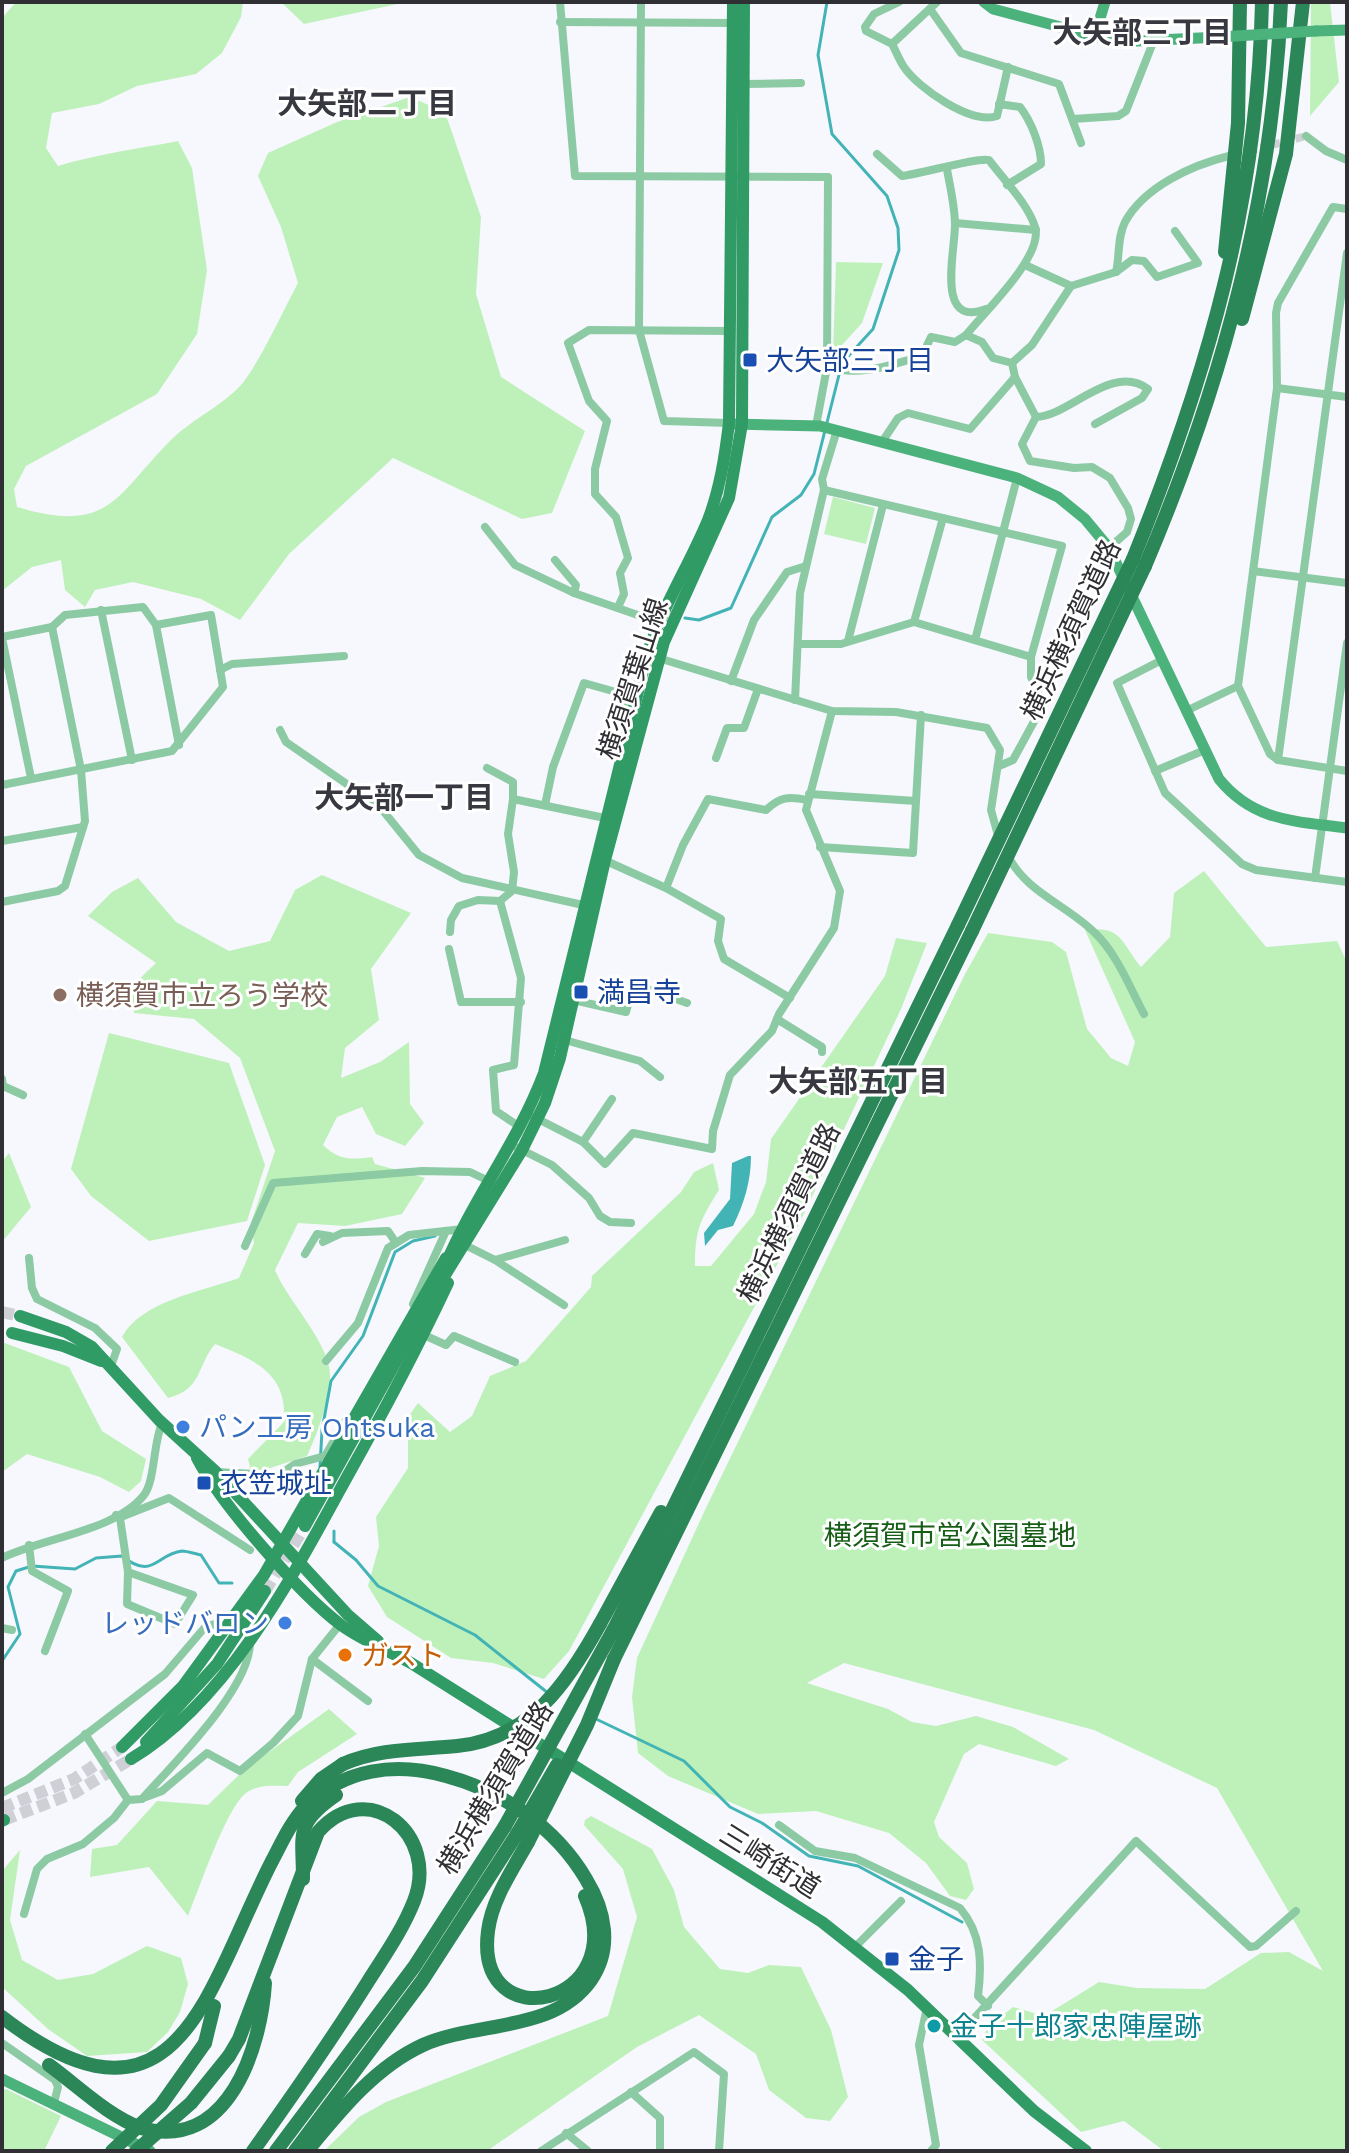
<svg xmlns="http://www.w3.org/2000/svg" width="1349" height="2153" font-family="'Work Sans','Noto Sans JP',sans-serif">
	<rect width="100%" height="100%" fill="#f7f7fe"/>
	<g fill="#bef1ba">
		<path d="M16,2h227l-2,15 -19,36 -26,21 -59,12 -38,18 -47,9 -6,35 12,18c39,-12 79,-17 120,-25l14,27 15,102 -10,64 -40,60 -131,72 -12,23 3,18c92,27 97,-9 152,-65 21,-22 52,-35 72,-57 18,-21 43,-76 57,-102l-17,-56 -23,-51 10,-23 69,-31 73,-25 35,15 36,105 -5,77 25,83 84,54 -33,82 -30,6 -129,-61 -104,96 -49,66 -39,-21 -68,-17 -38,8 -10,17 -20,-17 -4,-30 -29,7 -30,24v-573z"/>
		<path d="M281,2h126l-103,22z"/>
		<path d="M1311,2h19l9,80 -29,34z"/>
		<path d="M836,262l47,1 -21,60 -29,32z"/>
		<path d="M833,497l42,11 -9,36 -42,-10z"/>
		<path d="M1204,871l62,76 71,-6 10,21v1189h-183l-40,-30 -43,11 -99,-92 6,-13 25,-20 31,9 55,-34 38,6 68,1 56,-36 28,-1 34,19 -106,-183 -123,-58 -250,-67 -37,20 81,26 24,13 24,4 40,-10 37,11 56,32 -13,7 -77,-22 -15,10 -30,68 5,15 28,26 7,26 -8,11 -16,-4 -24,-33 -37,-30 -73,-22 -58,3 -90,-38 -30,-23 -6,-56 5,-39 68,-148 260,-536 23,-41 64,9 14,10 21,77 24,29 17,8 7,-24 -50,-112c37,-5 36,12 56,37l29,-30 4,-44z"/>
		<path d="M322,875l89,38 -40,56 8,51 -34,28 -4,30 39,-16 29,-20 1,62 14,19 -19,23 -29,-12 -14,-27 -25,10 -14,28c15,15 28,15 49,12l3,7 50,14 -23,36 -57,12 -47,-3 -23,47c12,30 53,71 55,103 1,24 -13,62 -23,83l-55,18 -4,-15 36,-37c4,-49 -31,-63 -69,-78 -19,23 -12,45 -47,54l-46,-61c19,-36 81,-46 117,-59l15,-35 -3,-20 24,-72 -35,-93 -46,-39 -60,-6 -3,-26 25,-24 -68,-47 24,-24 26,-14 38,44 53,29 41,-10 25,-51z"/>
		<path d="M896,938l31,5 -26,66 -102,215 -230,427 -25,28 -51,-16 -42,-5 -64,-41 -19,-31 11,-40 -3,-29 32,-49v-51l10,-14 32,29 22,-16 18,-40 36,-15 65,-74 1,-11 89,-84 13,-20 19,-9 6,27c-19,30 -24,40 -24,76h16l43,-52 12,-32 5,-43 114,-163z"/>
		<path d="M109,1033l120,30 36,102 -18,56 -98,20 -58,-45 -20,-27z"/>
		<path d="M9,1153l22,54 -29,35v-80z"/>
		<path d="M2,1342l67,25 33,64 44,28 -5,22 -12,11 -29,-15 -73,-23 -25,18z"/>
		<path d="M329,1709l28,25 -59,38 -10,14c-15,0 -29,-2 -42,7 -20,15 -47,97 -58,123l-39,-49 -59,10 2,-28 25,-4 40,-44 51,4 36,-35z"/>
		<path d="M591,1816l61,33 22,41 10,37 36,42 28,4 21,-8 32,2 30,63 17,67 -18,24 -24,-3 -37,-28 -13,-36 -57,-39 -62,32 -150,104h-163l35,-34 27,-15 222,-86 29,-99 -14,-48 -39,-44 1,-5z"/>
		<path d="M20,1850l-10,70 12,40 36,20 35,-6 54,-28 34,12 7,26 -8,28 -12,20 -21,20 -60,4 -39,-27 -46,-42v-116z"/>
		<path d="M6,2089l55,27 -17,35h-42v-61z"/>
	</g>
	<path fill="#43b4b6" d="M748,1156h3c0,25 -7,48 -18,70l-15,4 -13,16 -1,-13 26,-34 2,-36z"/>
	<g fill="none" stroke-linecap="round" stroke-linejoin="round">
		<g stroke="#43b4b6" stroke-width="3">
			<path d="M685,618l14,2 32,-12 41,-91 29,-22 13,-21 28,-111 31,-34 26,-79 -1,-22 -11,-32 -55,-62 -14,-79 9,-53"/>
			<path d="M320,1467l2,-37 9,-49 32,-45 32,-84 18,-11 22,-5"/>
			<path d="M334,1531v11"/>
			<path d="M334,1542l22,18 22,26 97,49 73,58"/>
			<path d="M2,1661l18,-27 -12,-47 8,-16 16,-5 43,3 21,-11 26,-2c31,25 34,-2 60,-5 5,0 14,3 19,4l18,28h13"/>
			<path d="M596,1719l88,42 46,46 32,16 47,33 49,10 104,56"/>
		</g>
		<path stroke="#cfcfd6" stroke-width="8" stroke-dasharray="8 4" stroke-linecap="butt" d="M1249,151l57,-15"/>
		<g stroke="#cfcfd6" stroke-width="12" stroke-dasharray="12 6" stroke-linecap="butt">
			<path d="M2,1312l18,4"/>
			<path d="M265,1591l40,-65"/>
			<path d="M2,1808l72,-29 48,-32"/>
			<path d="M4,1820l70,-27 57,-34"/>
		</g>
		<g stroke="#8ccaa4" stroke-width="8">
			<path d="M560,2l15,174 253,1 -1,190 -11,59"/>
			<path d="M641,2l-2,328 25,91 65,2"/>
			<path d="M937,2l-45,42c4,7 7,16 12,23 14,21 67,58 93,49l11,-49"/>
			<path d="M930,9l31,44 98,31 22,59"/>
			<path d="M560,22l175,1"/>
			<path d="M892,44l-26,-13 -1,-4 9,-13 25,-12"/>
			<path d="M742,84l59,-1"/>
			<path d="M999,104l21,3c11,14 21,39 21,57l-34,21"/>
			<path d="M1073,119l45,-3 8,-5 28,-71"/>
			<path d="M1306,136l20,15 21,9"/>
			<path d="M877,154l25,22c18,-2 76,-19 87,-16 15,20 39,44 46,67 9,29 -51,85 -69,108"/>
			<path d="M947,169c3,18 8,38 8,56 0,27 -20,104 31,84"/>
			<path d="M1347,209l-14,-2 -55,96 -2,10 1,75 -39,298 32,68 8,6 69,11"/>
			<path d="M955,223l81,7"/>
			<path d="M1025,265l46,21"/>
			<path d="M1116,272c4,-17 1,-34 9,-50 19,-35 67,-57 104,-66"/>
			<path d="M1012,363l20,-18 39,-59 45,-14 16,-12 12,1 13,16 41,-14 -23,-32"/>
			<path d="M827,367c35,10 62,-2 95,-11l9,-19 24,5 11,-7 16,7 11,16 19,5 3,14 21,40"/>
			<path d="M1277,388l70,9"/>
			<path d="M1095,424l47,-26 6,-9c-36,-27 -80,28 -112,28l-14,27 8,17 44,7 18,-1 18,11 18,30 3,11 -4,13 -18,16"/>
			<path d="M882,442l16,-24 10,-5 62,16 45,-52"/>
			<path d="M824,490l238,56 -31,111v20l12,28 -30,55 -14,6"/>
			<path d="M485,527l30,38 59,28 84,29"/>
			<path d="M555,560l21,25 -2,8"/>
			<path d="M1253,571l94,12"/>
			<path d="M619,605l5,-11 -4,-21 8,-15 -12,-41 -21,-23v-25l12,-48 -18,-20 -21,-58 21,-13 141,1"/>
			<path d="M101,610l31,150"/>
			<path d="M914,622l29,-104"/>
			<path d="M156,625l23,120"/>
			<path d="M2,637l50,-10 13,-12 78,-8 13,18 55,-10 12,72 -51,64 -170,34"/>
			<path d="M2,638l29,140"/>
			<path d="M975,640l42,-162"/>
			<path d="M848,641l35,-136"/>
			<path d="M799,644h42l73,-22 117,35"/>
			<path d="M655,657l177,54 64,1 91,16 13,22 -9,60 8,29"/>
			<path d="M1162,660l-45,23 48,110 77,71 14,6 91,12"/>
			<path d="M220,670l12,-6 112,-8"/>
			<path d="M731,681l23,-61 33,-48 19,-6"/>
			<path d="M795,700l5,-107 24,-103 -2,-11 15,-49"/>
			<path d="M1186,711l52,-25"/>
			<path d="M280,730l6,12 94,65 39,48 43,23 121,27"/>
			<path d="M716,758l11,-30h17l14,-39"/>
			<path d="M1278,760l69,-507"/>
			<path d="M487,768l26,14v17l92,19"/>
			<path d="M1155,771l50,-21"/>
			<path d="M809,794l107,7"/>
			<path d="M545,805l8,-38 31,-84 32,9 17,17"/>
			<path d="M2,841l81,-14"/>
			<path d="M820,847l93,6 8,-138"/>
			<path d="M1007,854c19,39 59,50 88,79 22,21 35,55 49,81"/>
			<path d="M604,860l62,28 55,31 -3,22 6,18 66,39"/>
			<path d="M1315,878l32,-235"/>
			<path d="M666,888l17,-43 25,-46 58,11c14,-13 22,-14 41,-10"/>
			<path d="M500,901l21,77 -7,87 -21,5 3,41 24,16"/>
			<path d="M2,902l56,-11 7,-5 20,-65 -4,-51 -29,-143"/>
			<path d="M450,932l1,-12 8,-14 19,-6 22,1 12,-10 2,-19 -6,-38 5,-35"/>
			<path d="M449,949l12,53h60"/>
			<path d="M569,999l57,13 8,-28 53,19"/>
			<path d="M777,1019l45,28v5"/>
			<path d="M561,1039l79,22 20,16"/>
			<path d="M2,1079l1,7 20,9"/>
			<path d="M534,1117l49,25 22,22 28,-31 79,16 1,-18 17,-56 42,-44 7,-17 55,-86 6,-37 -34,-81 26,-99"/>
			<path d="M583,1142l29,-43"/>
			<path d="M512,1145l40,20 37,33 11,18 10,6 21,1"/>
			<path d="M323,1242l19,-9 46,-2 8,12"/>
			<path d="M461,1243l34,17 70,-20"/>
			<path d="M245,1246l28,-63 149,-12 48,1 21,10"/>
			<path d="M305,1254l12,-20 13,2"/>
			<path d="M29,1258l3,30 5,11 58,29 22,21 -6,17"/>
			<path d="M495,1260l69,45"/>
			<path d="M413,1304l33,-73"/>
			<path d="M424,1335l22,10 8,-9 61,26"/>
			<path d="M326,1361l32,-38 30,-75 21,-13 54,-6"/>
			<path d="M216,1472l63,3 16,-11 30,-8 21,-36"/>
			<path d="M116,1515l4,3 8,54 -1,32 48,20 18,-29 -65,-23"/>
			<path d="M121,1517l48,-19 81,52"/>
			<path d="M29,1545l3,26 36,20 -23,60"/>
			<path d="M2,1558c40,-20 114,-27 142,-63 11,-14 9,-51 18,-72"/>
			<path d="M2,1628l10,2"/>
			<path d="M312,1659l56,42"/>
			<path d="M85,1734l43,66"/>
			<path d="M2,1793l26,-14 137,-105 41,-48 10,-2 10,5"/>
			<path d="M146,1797l16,-6 45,-38 33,18 33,-28 25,-27 14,-57 29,-36"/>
			<path d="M779,1825l36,26 40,7 105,50c22,26 22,56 18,88l10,10"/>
			<path d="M24,1914l13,-45 10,-10 36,-15 31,-26 14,-18 14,-1c30,-34 109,-111 108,-157"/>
			<path d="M855,1947l46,-46"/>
			<path d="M927,2007l-8,38 17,100 -5,6"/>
			<path d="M958,2036l178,-195 114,106 6,-1 40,-35"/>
			<path d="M2,2043l53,37 3,7 -4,16"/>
			<path d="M631,2092l29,26v33"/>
			<path d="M566,2133l22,18"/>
			<path d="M541,2151l153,-99 30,22 -5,77"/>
		</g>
		<g stroke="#4cb27b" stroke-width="11">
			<path d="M984,2l9,7 124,33 103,-5"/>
			<path d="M1316,31l31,-1"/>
			<path d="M1095,35l10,-33"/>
			<path d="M733,424l87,2 197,52 41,19 27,22 24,29 110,231c35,43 77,42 128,49"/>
			<path d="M2,2079l148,72"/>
		</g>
		<g stroke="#319b66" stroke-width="12">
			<path d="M445,1266c28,-67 73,-124 99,-193l103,-418c15,-48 42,-89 61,-135 12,-31 17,-64 21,-97l4,-421"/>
			<path d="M20,1316l46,16 26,15 67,73 57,52 132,143 30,26"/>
			<path d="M12,1333l51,13 38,15"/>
			<path d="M197,1458c24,46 102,135 144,167 22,16 46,25 70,38l411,259 86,68 126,121 52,40"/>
			<path d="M305,1526l129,-233 88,-143 23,-47 15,-45 45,-198 59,-218 65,-144 13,-74 2,-422"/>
			<path d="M146,1742l71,-78 48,-73"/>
			<path d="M122,1747l61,-61 81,-111 182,-317"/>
			<path d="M131,1759c97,-58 163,-185 216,-282 36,-64 70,-128 101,-194"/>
			<path d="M2,1821l2,-1"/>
		</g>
		<g stroke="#2b8658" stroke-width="14">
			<path d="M1225,252l13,-129 2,-121"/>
			<path d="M1242,319l44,-165 17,-152"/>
			<path d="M1133,559c74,-183 125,-358 129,-557"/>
			<path d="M1145,566c77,-181 128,-367 136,-564"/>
			<path d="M600,1624l61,-112"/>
			<path d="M614,1629l344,-704"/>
			<path d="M614,1659l358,-728"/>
			<path d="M302,1801l19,-22 22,-15"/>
			<path d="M528,1842c-15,27 -36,57 -40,89 -14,110 145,75 97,-35"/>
			<path d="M303,1879c0,-45 -9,-55 33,-84"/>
			<path d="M2,2017c177,136 205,-30 270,-156 10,-19 19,-39 33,-54 39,-39 91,-45 141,-31 57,15 110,52 140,103 19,31 27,69 5,101 -37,53 -115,41 -168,65 -48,22 -83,66 -116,106"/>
			<path d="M205,2043l9,-37"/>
			<path d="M229,2056l10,-17 79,-207c50,-57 122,3 96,69 -11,28 -29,54 -45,79 -37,59 -76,115 -116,171"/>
			<path d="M49,2065c29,21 59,51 92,63 88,25 120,-82 124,-145"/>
			<path d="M276,2151l138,-184 91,-141"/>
			<path d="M295,2151l127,-170 95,-147"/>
		</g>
		<path stroke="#4cb27b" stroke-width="11" d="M1220,37l96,-6"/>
		<g stroke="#2b8658" stroke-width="14">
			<path d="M958,925l175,-366"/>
			<path d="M972,931l173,-365"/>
			<path d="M343,1764c37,-16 74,-14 114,-18 73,-7 111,-64 143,-122"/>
			<path d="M505,1826l109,-197"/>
			<path d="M517,1834l40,-69"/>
			<path d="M528,1842l59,-117 27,-66"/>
			<path d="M112,2151l49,-46 44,-62"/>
			<path d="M136,2151l55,-48 38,-47"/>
		</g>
	</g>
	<g fill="#1a4fb4" stroke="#fff" stroke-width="3">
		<rect x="742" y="352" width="16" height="16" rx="4"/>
		<rect x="573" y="984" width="16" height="16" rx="4"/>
		<rect x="196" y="1475" width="16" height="16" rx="4"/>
		<rect x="884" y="1951" width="16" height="16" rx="4"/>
	</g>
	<circle fill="#8d6e63" stroke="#fff" stroke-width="3" cx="60" cy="995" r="8"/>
	<g fill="#3f7fe0" stroke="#fff" stroke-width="3">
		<circle cx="183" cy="1427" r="8"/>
		<circle cx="285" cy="1623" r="8"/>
	</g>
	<circle fill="#e8710a" stroke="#fff" stroke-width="3" cx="345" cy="1655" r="8"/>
	<circle fill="#0f9aa8" stroke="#fff" stroke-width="3" cx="934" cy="2026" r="8"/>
	<g text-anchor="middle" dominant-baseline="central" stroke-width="6" stroke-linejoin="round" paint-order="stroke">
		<g font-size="28" fill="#164399" stroke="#fff" text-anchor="start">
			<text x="766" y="360">大矢部三丁目</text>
			<text x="597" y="992">満昌寺</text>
			<text x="220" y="1483">衣笠城址</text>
			<text x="908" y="1959">金子</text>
		</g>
		<g font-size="28" fill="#303034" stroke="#fff">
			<text transform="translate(1071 630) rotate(-65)">横浜横須賀道路</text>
			<text transform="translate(633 679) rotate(-72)">横須賀葉山線</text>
			<text transform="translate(789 1213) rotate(-64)">横浜横須賀道路</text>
			<text transform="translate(495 1788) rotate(-59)">横浜横須賀道路</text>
			<text transform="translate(770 1861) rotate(32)">三崎街道</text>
		</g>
		<g font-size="28" fill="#785e54" stroke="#fff" text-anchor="start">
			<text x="76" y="995">横須賀市立ろう学校</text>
		</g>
		<g font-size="28" fill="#366cbe" stroke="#fff" text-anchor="start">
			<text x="199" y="1427">パン工房 Ohtsuka</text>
			<text x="269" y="1623" text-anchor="end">レッドバロン</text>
		</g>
		<g font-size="28" fill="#165d16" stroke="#fff">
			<text x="950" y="1535">横須賀市営公園墓地</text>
		</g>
		<g font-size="28" fill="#c56008" stroke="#fff" text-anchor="start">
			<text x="361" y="1655">ガスト</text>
		</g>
		<g font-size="28" fill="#0d838f" stroke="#fff" text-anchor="start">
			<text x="950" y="2026">金子十郎家忠陣屋跡</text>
		</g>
		<g font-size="30" font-weight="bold" fill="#383840" stroke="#fff">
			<text x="1142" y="32">大矢部三丁目</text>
			<text x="367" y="103">大矢部二丁目</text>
			<text x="404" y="797">大矢部一丁目</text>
			<text x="858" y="1081">大矢部五丁目</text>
		</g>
	</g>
	<rect width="1349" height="2153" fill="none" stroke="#303034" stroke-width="8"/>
</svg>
